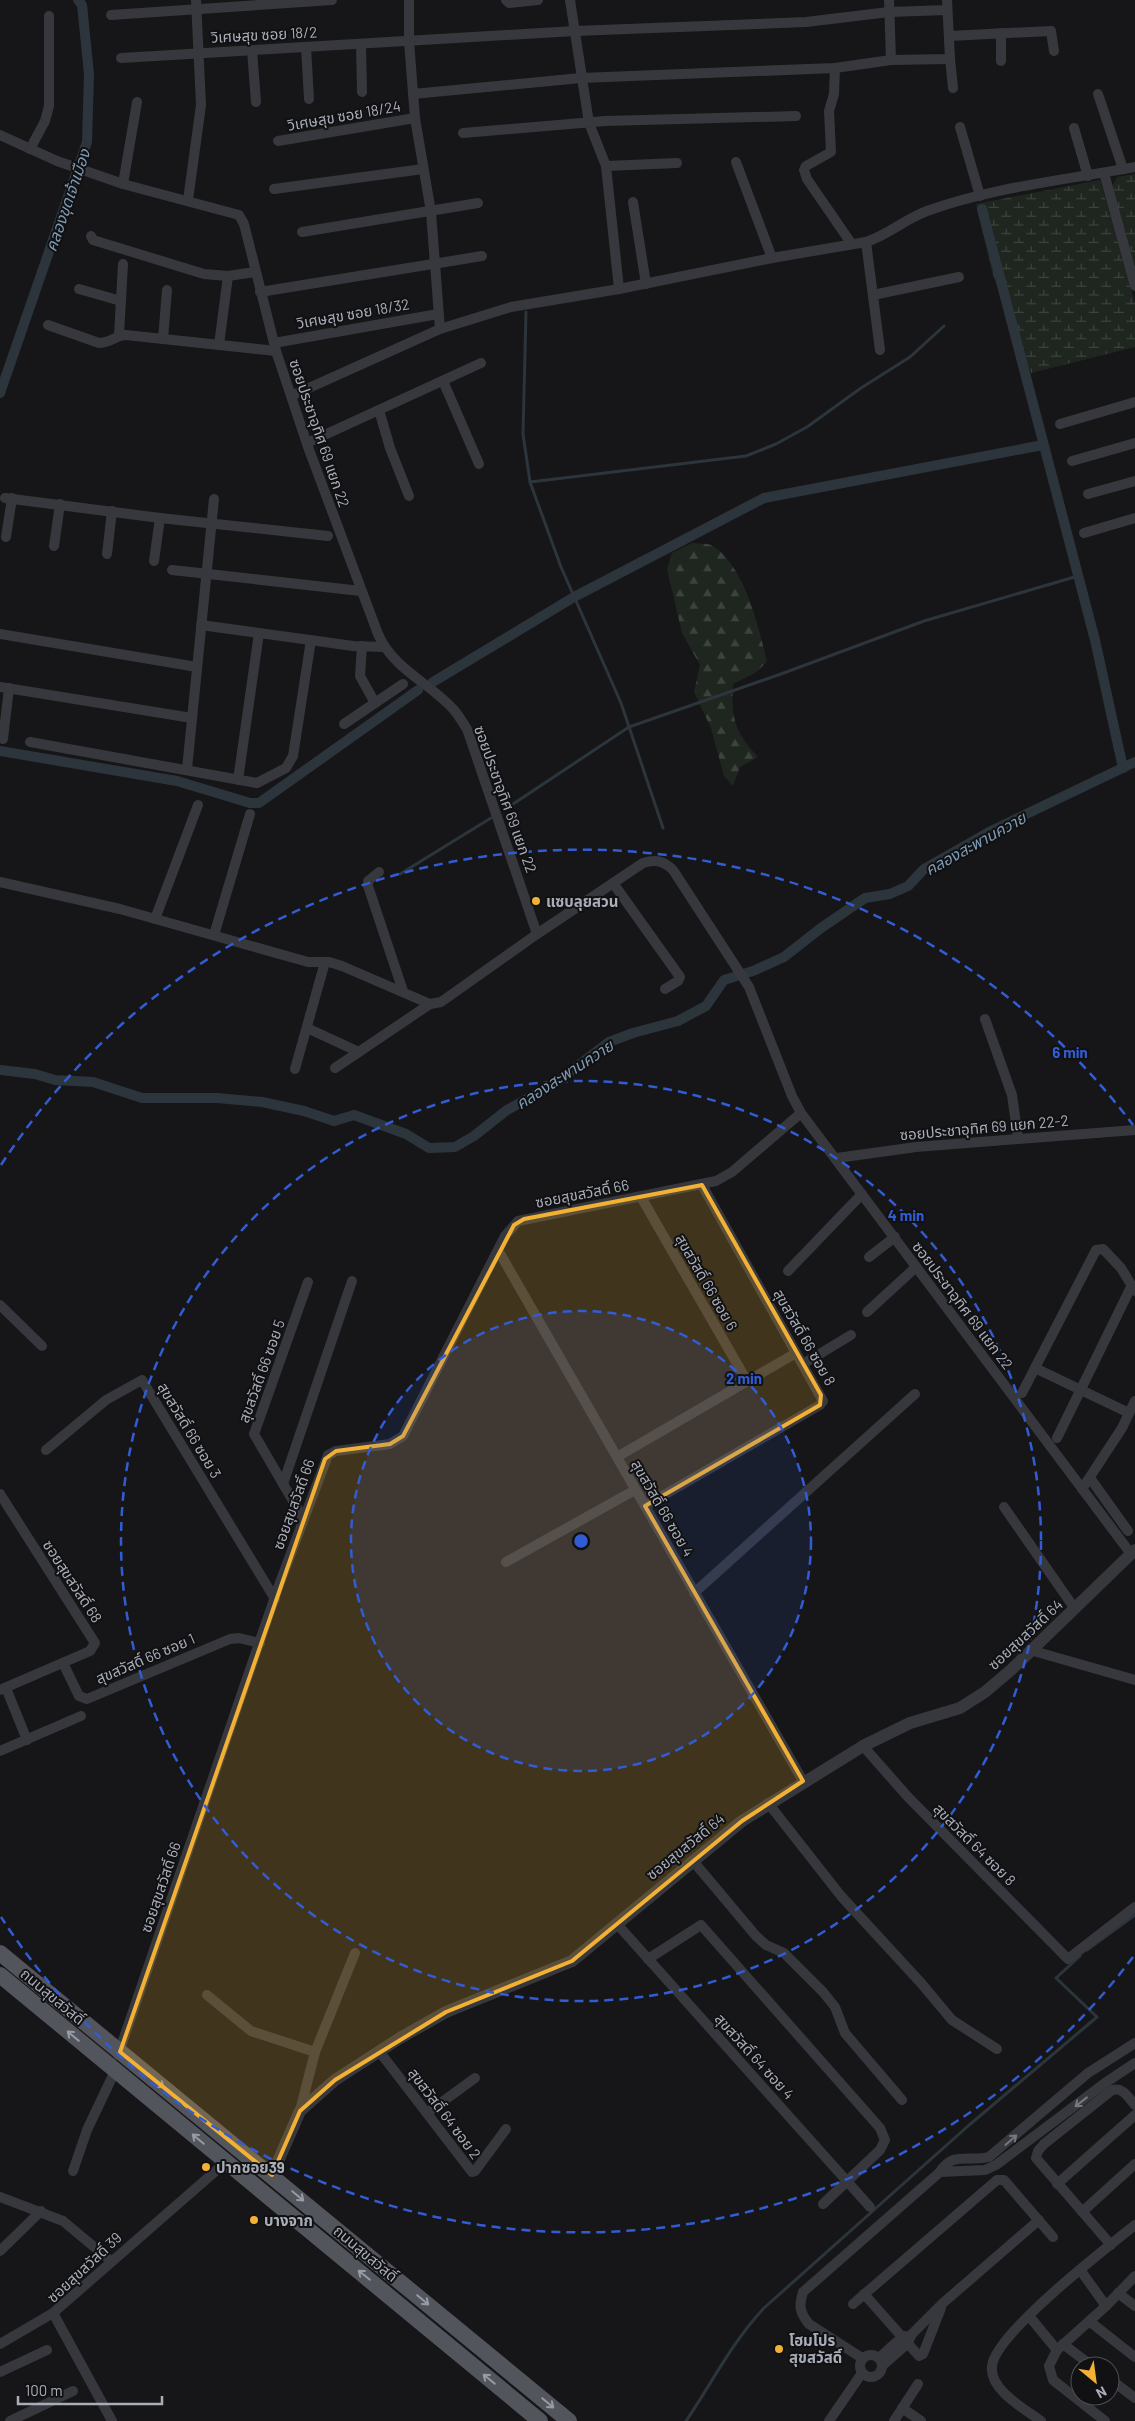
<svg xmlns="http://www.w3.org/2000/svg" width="1135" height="2421" font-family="Barlow,'Noto Sans Thai',sans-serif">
	<defs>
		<pattern id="forest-firs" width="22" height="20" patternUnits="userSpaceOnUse" patternTransform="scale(1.25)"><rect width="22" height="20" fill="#1e261f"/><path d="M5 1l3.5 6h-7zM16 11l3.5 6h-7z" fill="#3c433d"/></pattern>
		<pattern id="wetland-marsh" width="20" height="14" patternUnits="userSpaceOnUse" patternTransform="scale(1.25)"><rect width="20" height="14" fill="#1e261f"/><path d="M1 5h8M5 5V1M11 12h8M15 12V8" fill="none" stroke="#3c433d"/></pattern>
	</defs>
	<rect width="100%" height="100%" fill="#161618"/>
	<path fill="url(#forest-firs)" d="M692,543c5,1 15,0 19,2 33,18 48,83 56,117l-12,11 -22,11c-2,34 1,47 25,73l-18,10 -7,19 -9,-10 -13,-48 -17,-36 6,-27 -18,-32 -15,-64 5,-16z"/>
	<g fill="url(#wetland-marsh)">
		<path d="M1135,174v92l-23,-79 5,-10z"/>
		<path d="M1100,180l35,123v44l-104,26 -39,-101 -16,-68z"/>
	</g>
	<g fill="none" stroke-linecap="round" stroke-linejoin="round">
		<g stroke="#2c353c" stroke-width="3">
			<path d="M526,312l-3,122 7,48 31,85 60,136 42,125"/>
			<path d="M530,482l216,-26 30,-12 31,-17 54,-39 49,-31 34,-31"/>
			<path d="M504,810l125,-83 152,-53 143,-53 154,-45"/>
			<path d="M400,874l91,-56"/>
			<path d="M1087,1950l48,-35"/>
			<path d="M686,2421c26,-38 46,-79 78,-113l204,-182 129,-109 -41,-39 24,-22"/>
		</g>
		<g stroke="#2c353c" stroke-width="10">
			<path d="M982,209l113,431 28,128"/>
			<path d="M0,393l87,-251 2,-68 -7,-69 -4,-5"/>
			<path d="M433,682l141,-85 190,-99 279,-53"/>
			<path d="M0,751l177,30 73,22h9l159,-113"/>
			<path d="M0,1070l35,4 20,6 38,2 49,16h75l45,4 42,9 30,10 20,-6 52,19 23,14 26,-1 19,-11 33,-26 47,-26 55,-42 24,-9 45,-12 28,-15 18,-26 29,-9 31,-14 37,-29 44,-30 25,-4 18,-8 16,-17 65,-37 146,-70"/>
		</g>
		<g stroke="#37383d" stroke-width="10">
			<path d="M409,0v41l6,77 16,94 9,117"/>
			<path d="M506,0l3,3 29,-3"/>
			<path d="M570,0l19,123 17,43 13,123"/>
			<path d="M889,0l2,60"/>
			<path d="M111,15l221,-15"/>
			<path d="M1001,33v28"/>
			<path d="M949,36l102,-5 3,20"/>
			<path d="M361,44l1,48"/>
			<path d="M306,47l3,52"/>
			<path d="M252,50l4,52"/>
			<path d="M121,58l454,-27 231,-9 83,-10 58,-2"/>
			<path d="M950,59l3,29"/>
			<path d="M835,68l-1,26 -5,17 2,41 -25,14 -2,4 3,9 44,64"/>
			<path d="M413,94l168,-16 254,-10 56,-8 59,-1 -3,-59"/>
			<path d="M1098,94l25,75"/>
			<path d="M960,127l20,69"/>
			<path d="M1074,128l14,48"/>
			<path d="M463,133l142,-12 191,-5"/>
			<path d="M0,135l57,26 66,23 116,31 5,9 32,127 32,96 70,187c15,35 52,49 76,76 5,6 9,13 13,19l70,205 106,-71c13,-4 21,-2 30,7l76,117 43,109 9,17 330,441"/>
			<path d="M278,141l137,-23"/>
			<path d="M30,149l15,-28 4,-15v-90"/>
			<path d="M736,162l36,96"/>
			<path d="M606,166l71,-3"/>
			<path d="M1104,173l31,113"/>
			<path d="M123,184l14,-82"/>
			<path d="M274,189l149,-20"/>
			<path d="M188,200l13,-95 -5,-105"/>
			<path d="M633,202l13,82"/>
			<path d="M302,232l176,-29"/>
			<path d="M91,236l2,4 111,34 24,2 27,-4"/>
			<path d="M866,242l14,108"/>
			<path d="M79,289l42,12"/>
			<path d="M260,292l222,-36"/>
			<path d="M873,295l86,-18"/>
			<path d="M48,325l51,18c12,0 17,-8 27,-8l150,16"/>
			<path d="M119,335l4,-71"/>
			<path d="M163,339l4,-49"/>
			<path d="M274,343l164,-29"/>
			<path d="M219,345l9,-69"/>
			<path d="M443,381l36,83"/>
			<path d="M291,396l149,-67 71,-22 108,-18 153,-31 94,-16c22,-7 39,-23 61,-31 66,-24 139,-31 208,-44"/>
			<path d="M379,410l11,38 19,48"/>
			<path d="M1060,424l75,-22"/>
			<path d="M307,443l174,-80"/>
			<path d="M1072,461l63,-18"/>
			<path d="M1088,494l47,-13"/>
			<path d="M5,498l155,20 168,18"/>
			<path d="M1084,533l51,-15"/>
			<path d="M6,537l6,-39"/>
			<path d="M54,546l6,-42"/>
			<path d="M107,554l5,-43"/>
			<path d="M154,561l6,-43"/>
			<path d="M172,570l189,21"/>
			<path d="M201,625l152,21 30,1"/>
			<path d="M0,634l197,33"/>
			<path d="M362,646l-2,30 15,27"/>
			<path d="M0,687l192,31"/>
			<path d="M344,724l59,-40"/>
			<path d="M3,739l6,-51"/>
			<path d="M30,742l227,41 29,-15 7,-12 18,-116"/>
			<path d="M187,769l27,-270"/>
			<path d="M238,780l21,-147"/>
			<path d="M379,872l-11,9v5l35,105"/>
			<path d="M0,882l120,27 188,53h21l13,4 88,38 11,-2 96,-68"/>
			<path d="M613,883l67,94 -2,4 -13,8"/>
			<path d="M155,919l43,-114"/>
			<path d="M214,935l36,-121"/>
			<path d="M985,1019l27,76 6,43"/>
			<path d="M307,1028l52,24"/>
			<path d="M335,1068l95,-64"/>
			<path d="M295,1069l30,-107"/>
			<path d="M837,1158l79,-11 219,-17"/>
			<path d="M641,1197l106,184"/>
			<path d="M498,1250l305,531"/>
			<path d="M869,1257l26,-20"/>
			<path d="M788,1271l74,-77"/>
			<path d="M0,1305l42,41"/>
			<path d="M867,1312l49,-45"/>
			<path d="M803,1364l48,-29"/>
			<path d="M1035,1368l94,45"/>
			<path d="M1022,1393l74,-143 7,-1 18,19 14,23"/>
			<path d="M1057,1438l75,-153"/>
			<path d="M46,1450l60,-50 36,-20 133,219"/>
			<path d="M617,1457l179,-104"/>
			<path d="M1090,1478l38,53"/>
			<path d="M283,1484l69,-203"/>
			<path d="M1082,1489l40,-61 13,-27"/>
			<path d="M0,1494l95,149 -5,8 -90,39"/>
			<path d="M645,1506l175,-101 3,-4 -121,-216"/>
			<path d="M1004,1507l71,102"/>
			<path d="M303,1518l-49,-84 54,-152"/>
			<path d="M506,1562l129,-72"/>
			<path d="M694,1593l221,-199"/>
			<path d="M1030,1650l105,30"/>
			<path d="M63,1663l16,33 8,3 143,-60 9,-1 21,5"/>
			<path d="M6,1688l21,52"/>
			<path d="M863,1746l45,51 160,162 67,-52"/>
			<path d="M0,1751l81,-35"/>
			<path d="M768,1803l73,93 80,87 31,37 45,29"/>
			<path d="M693,1861l63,75 10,9 18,8 39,39 12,15 10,26 57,67"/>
			<path d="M617,1924l253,283"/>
			<path d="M648,1959l53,-34 179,203 5,12 -5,10 -57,54"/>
			<path d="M207,1995l44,36 64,21 -15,59"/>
			<path d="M379,2051l93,121 3,-1 31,-42"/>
			<path d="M315,2052l40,-99"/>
			<path d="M118,2055l161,-470 49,-130 8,-4 54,-7 13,-8 102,-200 13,-15 198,-40 16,-9 69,-59"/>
			<path d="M427,2113l48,-35"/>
			<path d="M73,2171l14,-41 28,-59"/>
			<path d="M940,2172l45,-2 11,-5 109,-82 30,-20"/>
			<path d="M1057,2184l78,-69"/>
			<path d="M0,2197l63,24 48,40"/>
			<path d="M1082,2212l53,-48"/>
			<path d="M1111,2245l-75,-87 2,-7 6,-7 68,-54c11,-3 16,7 23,15"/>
			<path d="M0,2251l41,-40"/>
			<path d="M1081,2271l25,35 29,-30"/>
			<path d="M1118,2293l17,13"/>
			<path d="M864,2294l55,62 4,-2 18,-46"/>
			<path d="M853,2304l144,-124h7l49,57"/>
			<path d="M1029,2316l28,34 -8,16 4,14 52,41"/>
			<path d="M1089,2321l46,36"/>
			<path d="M0,2344l53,-31"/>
			<path d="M1063,2344l29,22"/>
			<path d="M1057,2350l49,-44"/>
			<circle cx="871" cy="2366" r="11"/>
			<path d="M862,2358l-53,-34c-10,-12 -10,-19 -6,-32l137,-120c12,-21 28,-10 49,-15l99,-84 47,-30"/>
			<path d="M879,2358l22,-20 5,-2"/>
			<path d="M883,2365l24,-21 5,-10 31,-31 96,-83"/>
			<path d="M0,2372l47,-22"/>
			<path d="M1110,2379l25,19"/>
			<path d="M902,2408l19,13"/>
			<path d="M10,2421l63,-30"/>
			<path d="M112,2421l-59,-108 173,-151"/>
			<path d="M829,2421l33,-48"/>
			<path d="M894,2421l24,-37"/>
			<path d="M1041,2421c-16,-12 -52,-31 -49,-55 3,-32 114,-118 143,-141"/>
		</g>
		<path stroke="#37383d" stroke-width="12" d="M272,2175l28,-64 35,-31 65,-42 46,-26 126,-51 170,-140 121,-75 47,-23 50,-15 25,-16 26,-22 124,-120"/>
		<g stroke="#53555c" stroke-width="16">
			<path d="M0,1953l569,468"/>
			<path d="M0,1975l540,446"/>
		</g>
	</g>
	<defs><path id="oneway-shaft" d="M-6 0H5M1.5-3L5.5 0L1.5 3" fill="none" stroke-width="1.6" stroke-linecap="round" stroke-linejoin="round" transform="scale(1.25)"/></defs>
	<g stroke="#979ba6">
		<use href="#oneway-shaft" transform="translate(73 2036) rotate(-140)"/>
		<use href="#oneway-shaft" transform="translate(158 2083) rotate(39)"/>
		<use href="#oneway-shaft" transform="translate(198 2139) rotate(-140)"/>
		<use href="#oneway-shaft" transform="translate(298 2196) rotate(40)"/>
		<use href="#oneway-shaft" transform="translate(364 2275) rotate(-141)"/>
		<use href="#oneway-shaft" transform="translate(423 2300) rotate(40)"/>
		<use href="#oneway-shaft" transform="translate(489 2379) rotate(-141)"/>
		<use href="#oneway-shaft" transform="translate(548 2403) rotate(40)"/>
	</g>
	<g stroke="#757881">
		<use href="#oneway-shaft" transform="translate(1081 2102) rotate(142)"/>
		<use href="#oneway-shaft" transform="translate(1011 2140) rotate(-41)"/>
	</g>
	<path fill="#f2b134" fill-opacity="0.2" stroke="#f2b134" stroke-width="4" stroke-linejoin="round" d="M702,1185l119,210 -1,10 -175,101 158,275 -61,40 -170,140 -126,51 -111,68 -35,31 -28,64 -152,-123 205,-593 11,-8 54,-7 13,-8 111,-211 10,-6z"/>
	<circle cx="581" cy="1541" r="230" fill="#325cd3" fill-opacity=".12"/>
	<g fill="none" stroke="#325cd3" stroke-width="2.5" stroke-dasharray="9 6">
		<circle cx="581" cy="1541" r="230"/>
		<circle cx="581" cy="1541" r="460"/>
		<path d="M1133 1957A691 691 0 0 1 1 1917M1 1165A691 691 0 0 1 1133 1125"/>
	</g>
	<g fill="#f2b134" stroke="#111113" stroke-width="2">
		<circle cx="536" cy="901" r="5"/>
		<circle cx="206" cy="2167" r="5"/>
		<circle cx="254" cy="2220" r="5"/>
		<circle cx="779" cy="2349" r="5"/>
	</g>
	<g text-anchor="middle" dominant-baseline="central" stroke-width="4" stroke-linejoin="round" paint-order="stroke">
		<g font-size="15" fill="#a8adb8" stroke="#111113">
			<text transform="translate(264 34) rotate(-3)">วิเศษสุข ซอย 18/2</text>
			<text transform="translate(344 115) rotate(-10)">วิเศษสุข ซอย 18/24</text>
			<text transform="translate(353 313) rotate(-10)">วิเศษสุข ซอย 18/32</text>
			<text transform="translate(320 433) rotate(71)">ซอยประชาอุทิศ 69 แยก 22</text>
			<text transform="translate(506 799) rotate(70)">ซอยประชาอุทิศ 69 แยก 22</text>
			<text transform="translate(984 1127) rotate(-5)">ซอยประชาอุทิศ 69 แยก 22-2</text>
			<text transform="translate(582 1193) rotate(-11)">ซอยสุขสวัสดิ์ 66</text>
			<text transform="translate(707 1282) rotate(60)">สุขสวัสดิ์ 66 ซอย 6</text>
			<text transform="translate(963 1305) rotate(53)">ซอยประชาอุทิศ 69 แยก 22</text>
			<text transform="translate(805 1337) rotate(60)">สุขสวัสดิ์ 66 ซอย 8</text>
			<text transform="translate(261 1371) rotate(-70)">สุขสวัสดิ์ 66 ซอย 5</text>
			<text transform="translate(190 1430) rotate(59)">สุขสวัสดิ์ 66 ซอย 3</text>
			<text transform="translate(293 1504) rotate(-70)">ซอยสุขสวัสดิ์ 66</text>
			<text transform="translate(663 1508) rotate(60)">สุขสวัสดิ์ 66 ซอย 4</text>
			<text transform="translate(73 1581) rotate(57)">ซอยสุขสวัสดิ์ 68</text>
			<text transform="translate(1025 1634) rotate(-43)">ซอยสุขสวัสดิ์ 64</text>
			<text transform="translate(145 1658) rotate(-23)">สุขสวัสดิ์ 66 ซอย 1</text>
			<text transform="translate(975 1844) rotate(45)">สุขสวัสดิ์ 64 ซอย 8</text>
			<text transform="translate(685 1846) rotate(-39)">ซอยสุขสวัสดิ์ 64</text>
			<text transform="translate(160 1887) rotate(-71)">ซอยสุขสวัสดิ์ 66</text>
			<text transform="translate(53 1996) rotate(40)">ถนนสุขสวัสดิ์</text>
			<text transform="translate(755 2056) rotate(48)">สุขสวัสดิ์ 64 ซอย 4</text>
			<text transform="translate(445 2113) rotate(53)">สุขสวัสดิ์ 64 ซอย 2</text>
			<text transform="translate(366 2253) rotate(40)">ถนนสุขสวัสดิ์</text>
			<text transform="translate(84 2267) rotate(-43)">ซอยสุขสวัสดิ์ 39</text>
		</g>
		<g font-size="15" font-weight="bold" fill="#a8adb8" stroke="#111113" text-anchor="start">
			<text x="546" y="901">แซบลุยสวน</text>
			<text x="216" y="2167">ปากซอย39</text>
			<text x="264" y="2220">บางจาก</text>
			<text x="789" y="2340">โฮมโปร<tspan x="789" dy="17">สุขสวัสดิ์</tspan></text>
		</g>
		<g font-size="16" font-style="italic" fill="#7f9bb3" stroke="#111113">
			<text transform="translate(67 200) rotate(-71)">คลองขุดเจ้าเมือง</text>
			<text transform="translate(975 843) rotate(-29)">คลองสะพานควาย</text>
			<text transform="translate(564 1074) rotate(-33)">คลองสะพานควาย</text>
		</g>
	</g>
	<circle cx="581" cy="1541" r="8" fill="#325cd3" stroke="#111113" stroke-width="2.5"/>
	<g font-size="15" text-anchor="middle" font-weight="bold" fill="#325cd3" stroke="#111113" stroke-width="4" stroke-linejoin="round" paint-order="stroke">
		<text x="1070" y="1058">6 min</text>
		<text x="906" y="1221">4 min</text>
		<text x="744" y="1384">2 min</text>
	</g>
	<g transform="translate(1095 2381) rotate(151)"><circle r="24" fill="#111113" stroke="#4d4f55"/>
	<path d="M0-4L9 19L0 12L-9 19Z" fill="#f2b134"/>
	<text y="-8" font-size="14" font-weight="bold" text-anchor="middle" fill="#a8adb8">N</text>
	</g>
	<path d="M18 2396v8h144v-8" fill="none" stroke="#a8adb8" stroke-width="2.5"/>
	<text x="25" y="2396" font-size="15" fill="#a8adb8" stroke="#111113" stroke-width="4" paint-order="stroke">100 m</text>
</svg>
